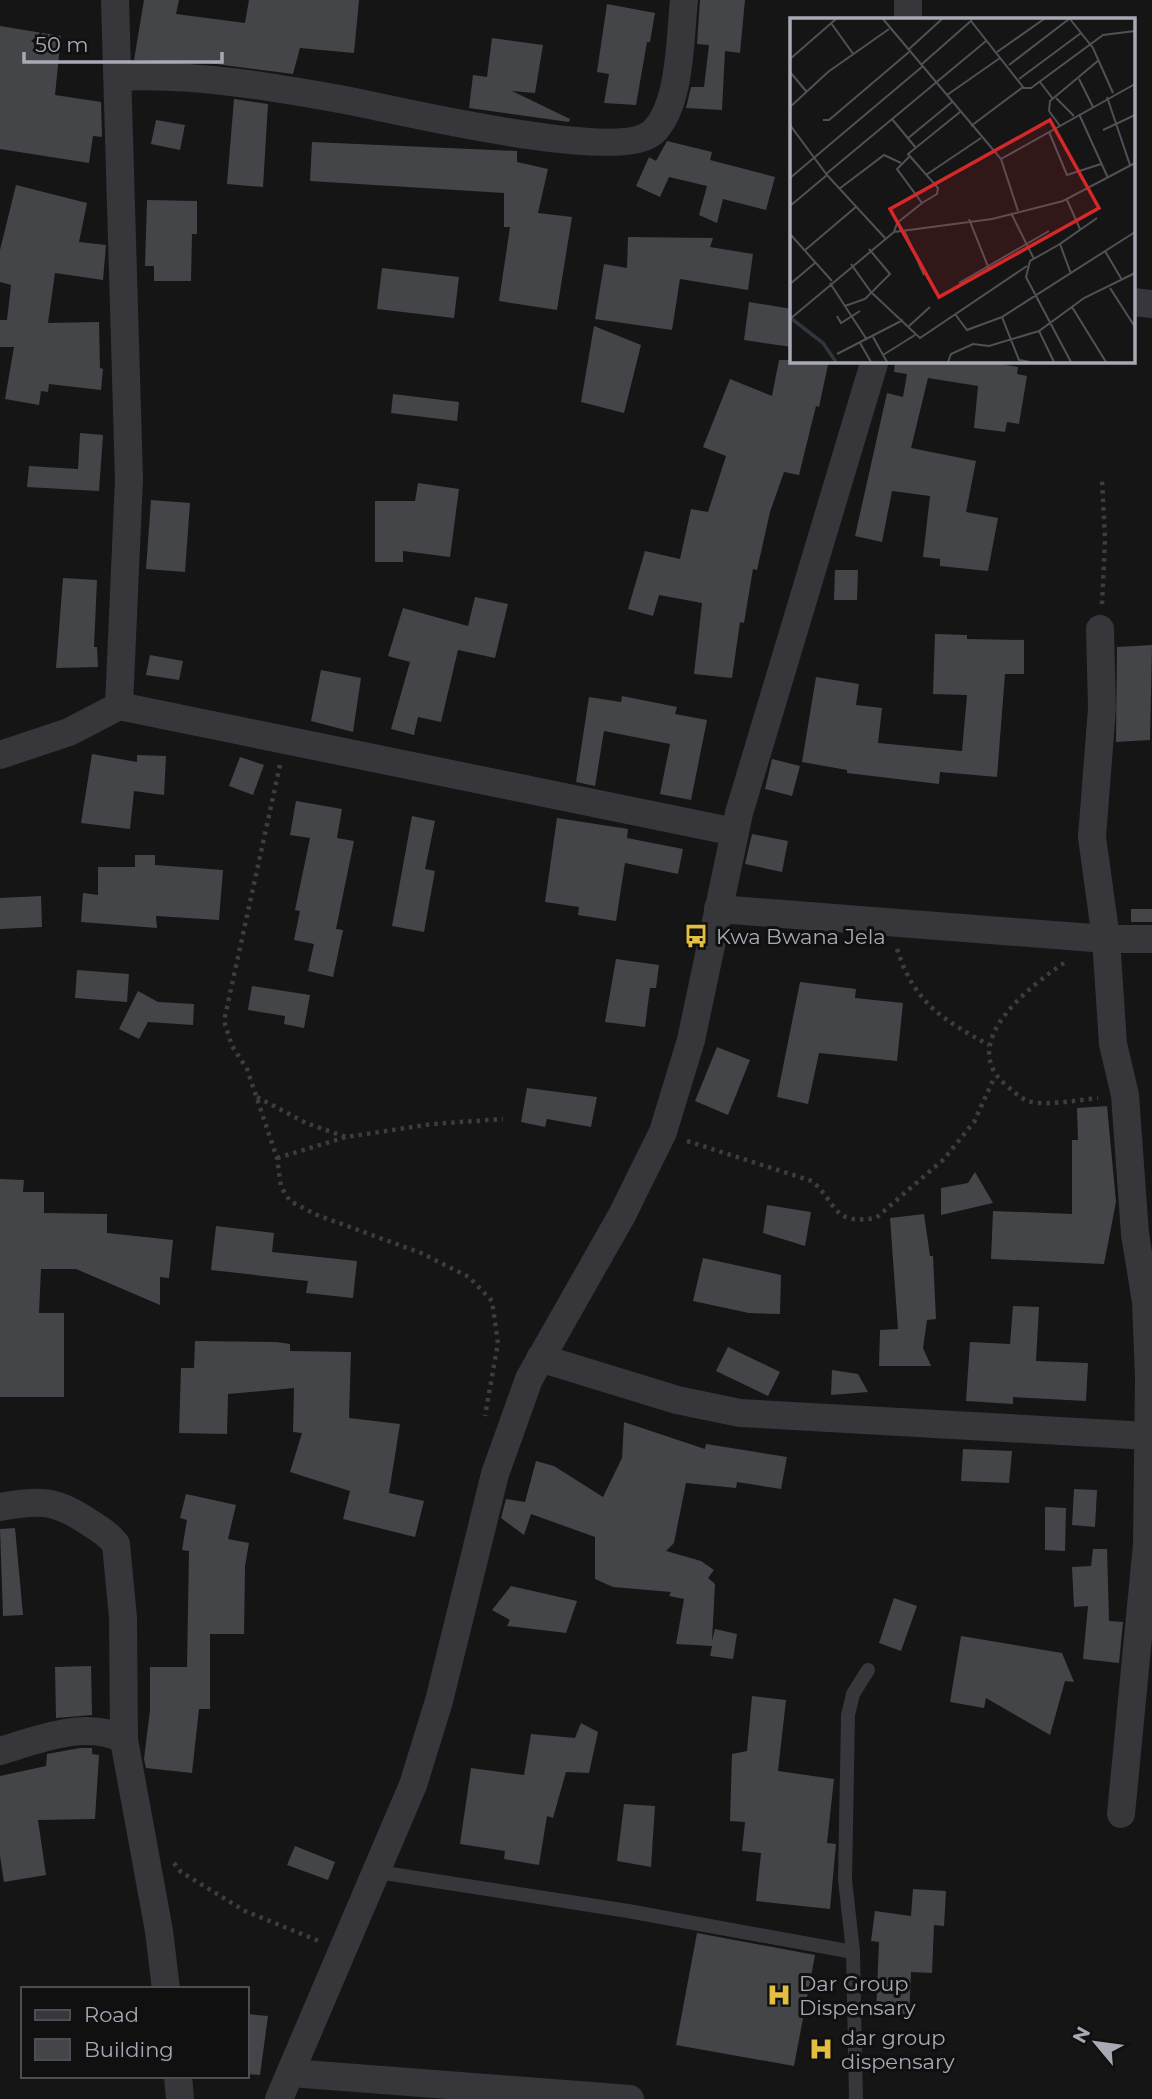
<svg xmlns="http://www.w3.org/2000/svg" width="1152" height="2099" font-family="Montserrat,sans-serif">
	<rect width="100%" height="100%" fill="#151516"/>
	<g fill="#444549">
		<path d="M144,0h35l-3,14 69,9 4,-23h110l-5,53 -54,-5 -7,26 -85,-11 -74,-3z"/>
		<path d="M700,0h45l-5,53 -15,-2 -3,59 -36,-2 5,-21h13l5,-42 -12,-1z"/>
		<path d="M607,4l48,9 -5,29h-3l-11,63 -32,-2 5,-29 -12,-2z"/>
		<path d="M0,26l61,10 -6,59 46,7 1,35 -9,-1 -4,27 -89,-14z"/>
		<path d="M492,38l51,7 -8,48 -23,-2 58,28 -1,3 -100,-14 4,-33 14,2z"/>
		<path d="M234,99l34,5 -5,83 -36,-3z"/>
		<path d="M156,120l29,5 -5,25 -29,-6z"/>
		<path d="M667,141l45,11 -2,8 65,17 -9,33 -43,-11 -6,24 -18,-8 8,-29 -38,-9 -9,20 -24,-11 13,-29 7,4z"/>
		<path d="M312,142l205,9v11l31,7 -10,44 34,4 -15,93 -58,-9 11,-74h-6v-34l-194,-12z"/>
		<path d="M16,185l71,18 -8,39 27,3 -3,35 -48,-7 -7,50 51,-1 1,46 3,1 -2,21 -52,-6 -1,8 -7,-1 -2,14 -34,-6 9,-52h-14v-27h7l4,-35 -11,-3v-32z"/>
		<path d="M147,200l50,1v33h-5l-1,47h-37v-15h-9z"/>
		<path d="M628,237l85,1 -3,9 43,7 -5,36 -68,-11 -8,51 -77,-11 9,-55 23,4z"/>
		<path d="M382,268l77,9 -5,41 -77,-9z"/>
		<path d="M749,302l43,7v38l-48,-7z"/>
		<path d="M594,326l47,19 -17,68 -43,-11z"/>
		<path d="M779,360h50l-10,47 -3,-1 -17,69 -15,-3 -14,40 -13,58 -4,-1 -9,54 -4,-1 -8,56 -38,-4 8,-71 -43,-8 -6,21 -25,-7 17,-58 35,8 11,-50 17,3 18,-56 -23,-9 27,-68 42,17z"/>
		<path d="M895,360h82l41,7 -1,7 10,2 -8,48 -12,-2 -2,10 -31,-4 4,-42 -50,-8 -17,70 65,13 -10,51 32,6 -10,53 -48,-5v-7l-17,-2 7,-61 -38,-5 -10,51 -27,-6 32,-143 16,4 4,-23 -13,-2z"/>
		<path d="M393,394l66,8 -2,19 -66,-8z"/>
		<path d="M80,433l23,2 -4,56 -72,-4 2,-21 49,3z"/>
		<path d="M418,483l41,6 -9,68 -47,-6v11h-28v-61h40z"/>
		<path d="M151,500l39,3 -5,69 -39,-3z"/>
		<path d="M835,570h23l-1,30h-23z"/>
		<path d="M63,578l34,2 -3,67h3l1,20 -42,1z"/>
		<path d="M475,597l33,7 -13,54 -37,-8 -17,72 -23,-5 -4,18 -23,-6 19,-67 -22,-6 15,-48 65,18z"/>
		<path d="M935,634l32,1v4l57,1v34h-19l-8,103 -57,-5 -1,12 -92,-11v-3l-45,-8 14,-85 43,7 -3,21 26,3 -4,35 84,8 5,-56 -34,-1z"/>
		<path d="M1152,645l-2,95 -34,2 1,-95z"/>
		<path d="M150,655l33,6 -4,19 -33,-5z"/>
		<path d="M321,670l40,8 -8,54 -42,-11z"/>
		<path d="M622,696l55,11 -2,7 32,6 -16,80 -31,-6 10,-50 -66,-13 -9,55 -19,-4 13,-85 32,5z"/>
		<path d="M92,754l45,8v-7l29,1 -2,39 -30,-4 -4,38 -49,-6z"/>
		<path d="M240,757l24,8 -11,30 -24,-9z"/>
		<path d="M772,759l28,7 -8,30 -27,-7z"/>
		<path d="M296,801l46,8 -5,29 17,3 -18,88 7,1 -10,47 -25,-6 6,-27 -20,-4 6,-29 -5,-1 15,-72 -20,-3z"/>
		<path d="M412,816l23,5 -10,48 10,2 -11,61 -32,-6z"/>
		<path d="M557,818l71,11 -1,9 56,11 -5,25 -53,-11 -9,58 -38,-6 1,-8 -34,-5z"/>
		<path d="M752,834l36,7 -6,31 -37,-8z"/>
		<path d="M135,855h20v10l68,5 -4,50 -63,-4 1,12 -76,-6 2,-29 15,2v-28h37z"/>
		<path d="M41,896l1,31 -42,2v-31z"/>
		<rect x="1131" y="909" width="21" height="13"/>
		<path d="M616,959l43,6 -3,23h-6l-5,39 -40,-5z"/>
		<path d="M77,970l52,4 -2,28 -52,-4z"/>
		<path d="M800,982l56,7 -1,9 48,5 -6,58 -78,-8 -11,51 -31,-7z"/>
		<path d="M252,986l58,9 -6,33 -20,-4 1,-8 -37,-6z"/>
		<path d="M138,991l20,11 36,2 -1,21 -45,-3 -9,17 -20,-10z"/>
		<path d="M717,1047l33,13 -22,55 -33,-14z"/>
		<path d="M527,1088l70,9 -6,30 -44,-8 -2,8 -24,-5z"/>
		<path d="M1107,1106l9,96 -12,62 -113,-5 2,-48 79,3v-74h6l-1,-32z"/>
		<path d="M975,1172l18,31 -52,12v-27l27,-5z"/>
		<path d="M0,1179l24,1 -1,12h21v21l63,1v19l66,7 -4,38 -9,-1v28l-84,-36h-35l-2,44h25v84h-64z"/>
		<path d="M767,1205l44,7 -6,34 -42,-13z"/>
		<path d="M924,1214l6,42h3l3,63 -9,1 -4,28 8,18h-52l1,-36 18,-1 -8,-111z"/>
		<path d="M216,1226l58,7 -2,19 85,9 -4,37 -47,-5 2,-12 -97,-11z"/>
		<path d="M703,1258l78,17 -1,39 -31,-1 -56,-12z"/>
		<path d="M1013,1306l26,1 -3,54 52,2 -2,38 -73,-4v7l-47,-3 4,-59 40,2z"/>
		<path d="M195,1341l81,1 14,2v7l61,1 -2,66 51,6 -11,69 35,8 -9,36 -72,-18 7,-28 -60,-19 12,-39 -9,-1 1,-44 -66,6 -1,40 -48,-1 2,-65h13z"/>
		<path d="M728,1347l52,25 -12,24 -52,-25z"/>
		<path d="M832,1370l26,4 10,18 -37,3z"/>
		<path d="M624,1422l81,27 1,-5 81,13 -6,32 -44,-7 -1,6 -50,-5 -12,60 -8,8 35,10 13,9 -6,8 7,6 -3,57 3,-12 22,5 -4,25 -23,-3 2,-10 -36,-2 8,-45 -15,-3 2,-4 -58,-5 -18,-8v-42l-64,-23 -7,21 -23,-17 5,-19 19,3 11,-41 18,5 49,31 19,-39z"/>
		<path d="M963,1449l49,2 -3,32 -48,-2z"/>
		<path d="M1074,1489l23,1 -2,37 -23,-2z"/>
		<path d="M186,1494l50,11 -8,34 21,4 -4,23 -1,68h-34v75h-11l-7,64 -46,-5 -2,-9 6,-49v-43h37l2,-116 -7,-1 5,-30 -7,-2z"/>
		<path d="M1045,1507l21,1 -1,43 -20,-1z"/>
		<path d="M15,1528l8,87 -20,1 -3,-87z"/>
		<path d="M1093,1549h14l2,72 14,1 -4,41 -36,-4 5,-53 -14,1 -2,-40 19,-1z"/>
		<path d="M511,1586l66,15 -11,32 -59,-7 3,-6 -18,-10z"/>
		<path d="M894,1598l23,8 -16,45 -22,-8z"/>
		<path d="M961,1636l101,17 12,29 -9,-1 -15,54 -64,-37 -2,10 -34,-6z"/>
		<path d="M91,1666l1,49 -36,3 -1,-51z"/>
		<path d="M752,1696l34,4 -8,71 56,8 -7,64 9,1 -6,65 -74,-8 5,-48 -19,-2 3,-29 -15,-1 2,-67 15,-3z"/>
		<path d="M581,1723l17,9 -9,41 -23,-1 -13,46 -6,-2 -8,49 -35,-6 1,-8 -45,-7 11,-76 53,7 7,-41 44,4z"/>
		<path d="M80,1748h12v6l7,1 -4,64 -57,1 8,55 -42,7 -4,-26v-80l46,-10 1,-12z"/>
		<path d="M624,1804l31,2 -4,61 -34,-6z"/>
		<path d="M295,1846l40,16 -7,18 -41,-15z"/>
		<path d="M913,1889l33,2 -2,35 -10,-1 -2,48 -21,-1 -2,45 -33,-2 3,-73 -8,-1 4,-30 36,5z"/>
		<path d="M697,1933l118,22 -21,111 -118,-21z"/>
		<path d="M247,2014l21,2 -8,59 -13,-1z"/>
	</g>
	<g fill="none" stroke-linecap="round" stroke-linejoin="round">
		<g stroke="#3c3d42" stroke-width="4.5" stroke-dasharray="3.5 5" stroke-linecap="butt">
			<path d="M1102,604l3,-64 -3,-60"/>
			<path d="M280,765l-56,256 8,25 15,23 30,89 4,29 9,14 27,14 104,38 48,24 23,24 6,42 -13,73"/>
			<path d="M897,949c17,53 44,70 92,96"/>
			<path d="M1064,963c-34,23 -108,80 -58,122 10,9 18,17 32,18 21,1 40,-3 60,-5"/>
			<path d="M257,1097l49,26 40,14 87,-13 70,-5"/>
			<path d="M687,1141l125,40c27,24 19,44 64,37l68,-59 30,-37 21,-46"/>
			<path d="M277,1158l69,-21"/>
			<path d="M174,1863l7,9 64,39 74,30"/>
		</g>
		<g stroke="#36363b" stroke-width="14">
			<path d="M378,1872l250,39 225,41 3,147"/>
			<path d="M853,1952l-8,-72 3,-165 5,-21 15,-24"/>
		</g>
		<g stroke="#36363b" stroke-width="28">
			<path d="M115,0l14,479 -10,227"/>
			<path d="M908,19v-19"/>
			<path d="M118,77c77,-4 162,11 237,25 49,10 265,61 298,30 28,-26 27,-95 31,-132"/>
			<path d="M1133,302l19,2"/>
			<path d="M1100,629l2,79 -10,129 14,102 7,105 12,51 10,139 11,68 3,75 -2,167 -26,270"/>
			<path d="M0,755l69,-23 50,-26 616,126"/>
			<path d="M718,909l388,30h46"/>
			<path d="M540,1358l137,42 63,13 409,23"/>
			<path d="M0,1507c40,-7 55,-8 90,16 10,6 19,12 26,21l7,74 1,122"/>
			<path d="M0,1751c37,-11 88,-32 124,-11l35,191 7,58"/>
			<path d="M291,2073l339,26"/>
			<path d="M178,2076l2,23"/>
			<path d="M279,2099l134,-314 26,-84 56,-227 34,-95 93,-164 41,-83 28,-92 48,-227 136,-453"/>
		</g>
	</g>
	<defs>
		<g id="bus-bare" transform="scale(1.89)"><path d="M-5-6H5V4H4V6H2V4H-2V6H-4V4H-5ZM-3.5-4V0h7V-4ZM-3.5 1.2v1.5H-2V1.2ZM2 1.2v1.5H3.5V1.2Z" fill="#e3be40" stroke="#101011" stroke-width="2.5" paint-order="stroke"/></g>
		<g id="hospital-bare" transform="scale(1.89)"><path d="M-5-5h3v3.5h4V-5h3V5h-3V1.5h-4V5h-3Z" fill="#e3be40" stroke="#101011" stroke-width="2.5" paint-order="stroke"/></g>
	</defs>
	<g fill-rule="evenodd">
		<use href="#bus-bare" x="696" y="936"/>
		<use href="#hospital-bare" x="779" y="1995"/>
		<use href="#hospital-bare" x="821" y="2049"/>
	</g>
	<g text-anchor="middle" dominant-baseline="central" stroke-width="6" stroke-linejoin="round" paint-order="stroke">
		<g font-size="21" fill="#a7aab5" stroke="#101011" text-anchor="start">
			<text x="716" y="936">Kwa Bwana Jela</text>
			<text x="799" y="1983">Dar Group<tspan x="799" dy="24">Dispensary</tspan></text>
			<text x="841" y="2037">dar group<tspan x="841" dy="24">dispensary</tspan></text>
		</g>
	</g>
	<g transform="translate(790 18)">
		<rect width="345" height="345" fill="#151516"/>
		<path fill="none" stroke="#2f363e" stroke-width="3.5" d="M2,301l31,24 13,19"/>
		<path fill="none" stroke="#4f5156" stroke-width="2" d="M93,1l118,140 17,52M280,1l23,29 20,45M181,3l52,66 -52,39M41,5l23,32M118,32l34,-31M207,34l47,-33M0,41l46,-40M132,46l50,-44M219,47l60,-46M0,54l16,19M229,61l62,-46M289,61l14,28M250,64l13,17M233,70h8l72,-53 32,-4M157,77l53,-37M317,79l23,68M266,80l18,18M0,89l38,-35 61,-43M289,96l29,64M102,101l24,29M33,102h6l80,-68M0,107l37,50 58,63M270,108l-11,-15 1,-10 49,-41M313,112l32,-15M259,114l18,43 34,-11M117,121l45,-37M211,141l134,-75M36,156l160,-133M136,157l55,-37M0,160l133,-112M49,171l45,-34 17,8M277,182l13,29M132,185l15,-9 1,-6 -30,-34 52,-42M0,188l37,-31M221,195l23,46M179,201l20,50M114,212l20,45M104,214l3,-9 25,-20 -25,-34 12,-12M0,216l42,47M270,226l-30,17 -4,16 45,85M14,233l53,-45M315,233l17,29M61,246l20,28 49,46 107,-72M281,256l-11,-30 37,-26M40,265l37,57M169,265l90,-52M0,266l25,-21M320,270l25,39M55,288l20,-7 25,-25 -21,-25M282,289l34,55M165,296l12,16 35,-13 133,-85M47,298l4,7 19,-12M212,299l17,43 11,2M0,301l104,-87 98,-13 71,-18 72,-38M119,308l21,-19M249,313l15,31M83,319l14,25M70,325l11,19M47,336l66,-34M93,337l32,-20M158,344l3,-8 22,-10 16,2 50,-15 45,-33 51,-25"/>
		<path fill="#d62828" fill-opacity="0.15" stroke="#d62828" stroke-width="3.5" d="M260,102l49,88 -160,89 -49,-88z"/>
		<rect width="345" height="345" fill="none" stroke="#a7aab5" stroke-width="3.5"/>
	</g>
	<rect x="21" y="1987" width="228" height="91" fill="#101011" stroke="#4c4e53" stroke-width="2"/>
	<rect x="35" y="2010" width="35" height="10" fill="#36363b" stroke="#4c4e53" stroke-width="2"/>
	<text x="84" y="2022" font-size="21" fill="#a7aab5">Road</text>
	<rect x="35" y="2039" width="35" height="21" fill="#444549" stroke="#4c4e53" stroke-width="2"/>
	<text x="84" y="2057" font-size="21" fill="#a7aab5">Building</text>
	<g transform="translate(1096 2043) rotate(299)" stroke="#101011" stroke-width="5" paint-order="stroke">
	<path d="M0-5L12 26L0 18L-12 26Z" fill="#a7aab5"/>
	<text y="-10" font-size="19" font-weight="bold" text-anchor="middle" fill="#a7aab5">N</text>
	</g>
	<path d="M24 52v10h198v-10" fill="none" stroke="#a7aab5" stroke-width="3.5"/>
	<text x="35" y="52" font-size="21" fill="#a7aab5" stroke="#101011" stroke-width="5" paint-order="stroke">50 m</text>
</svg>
